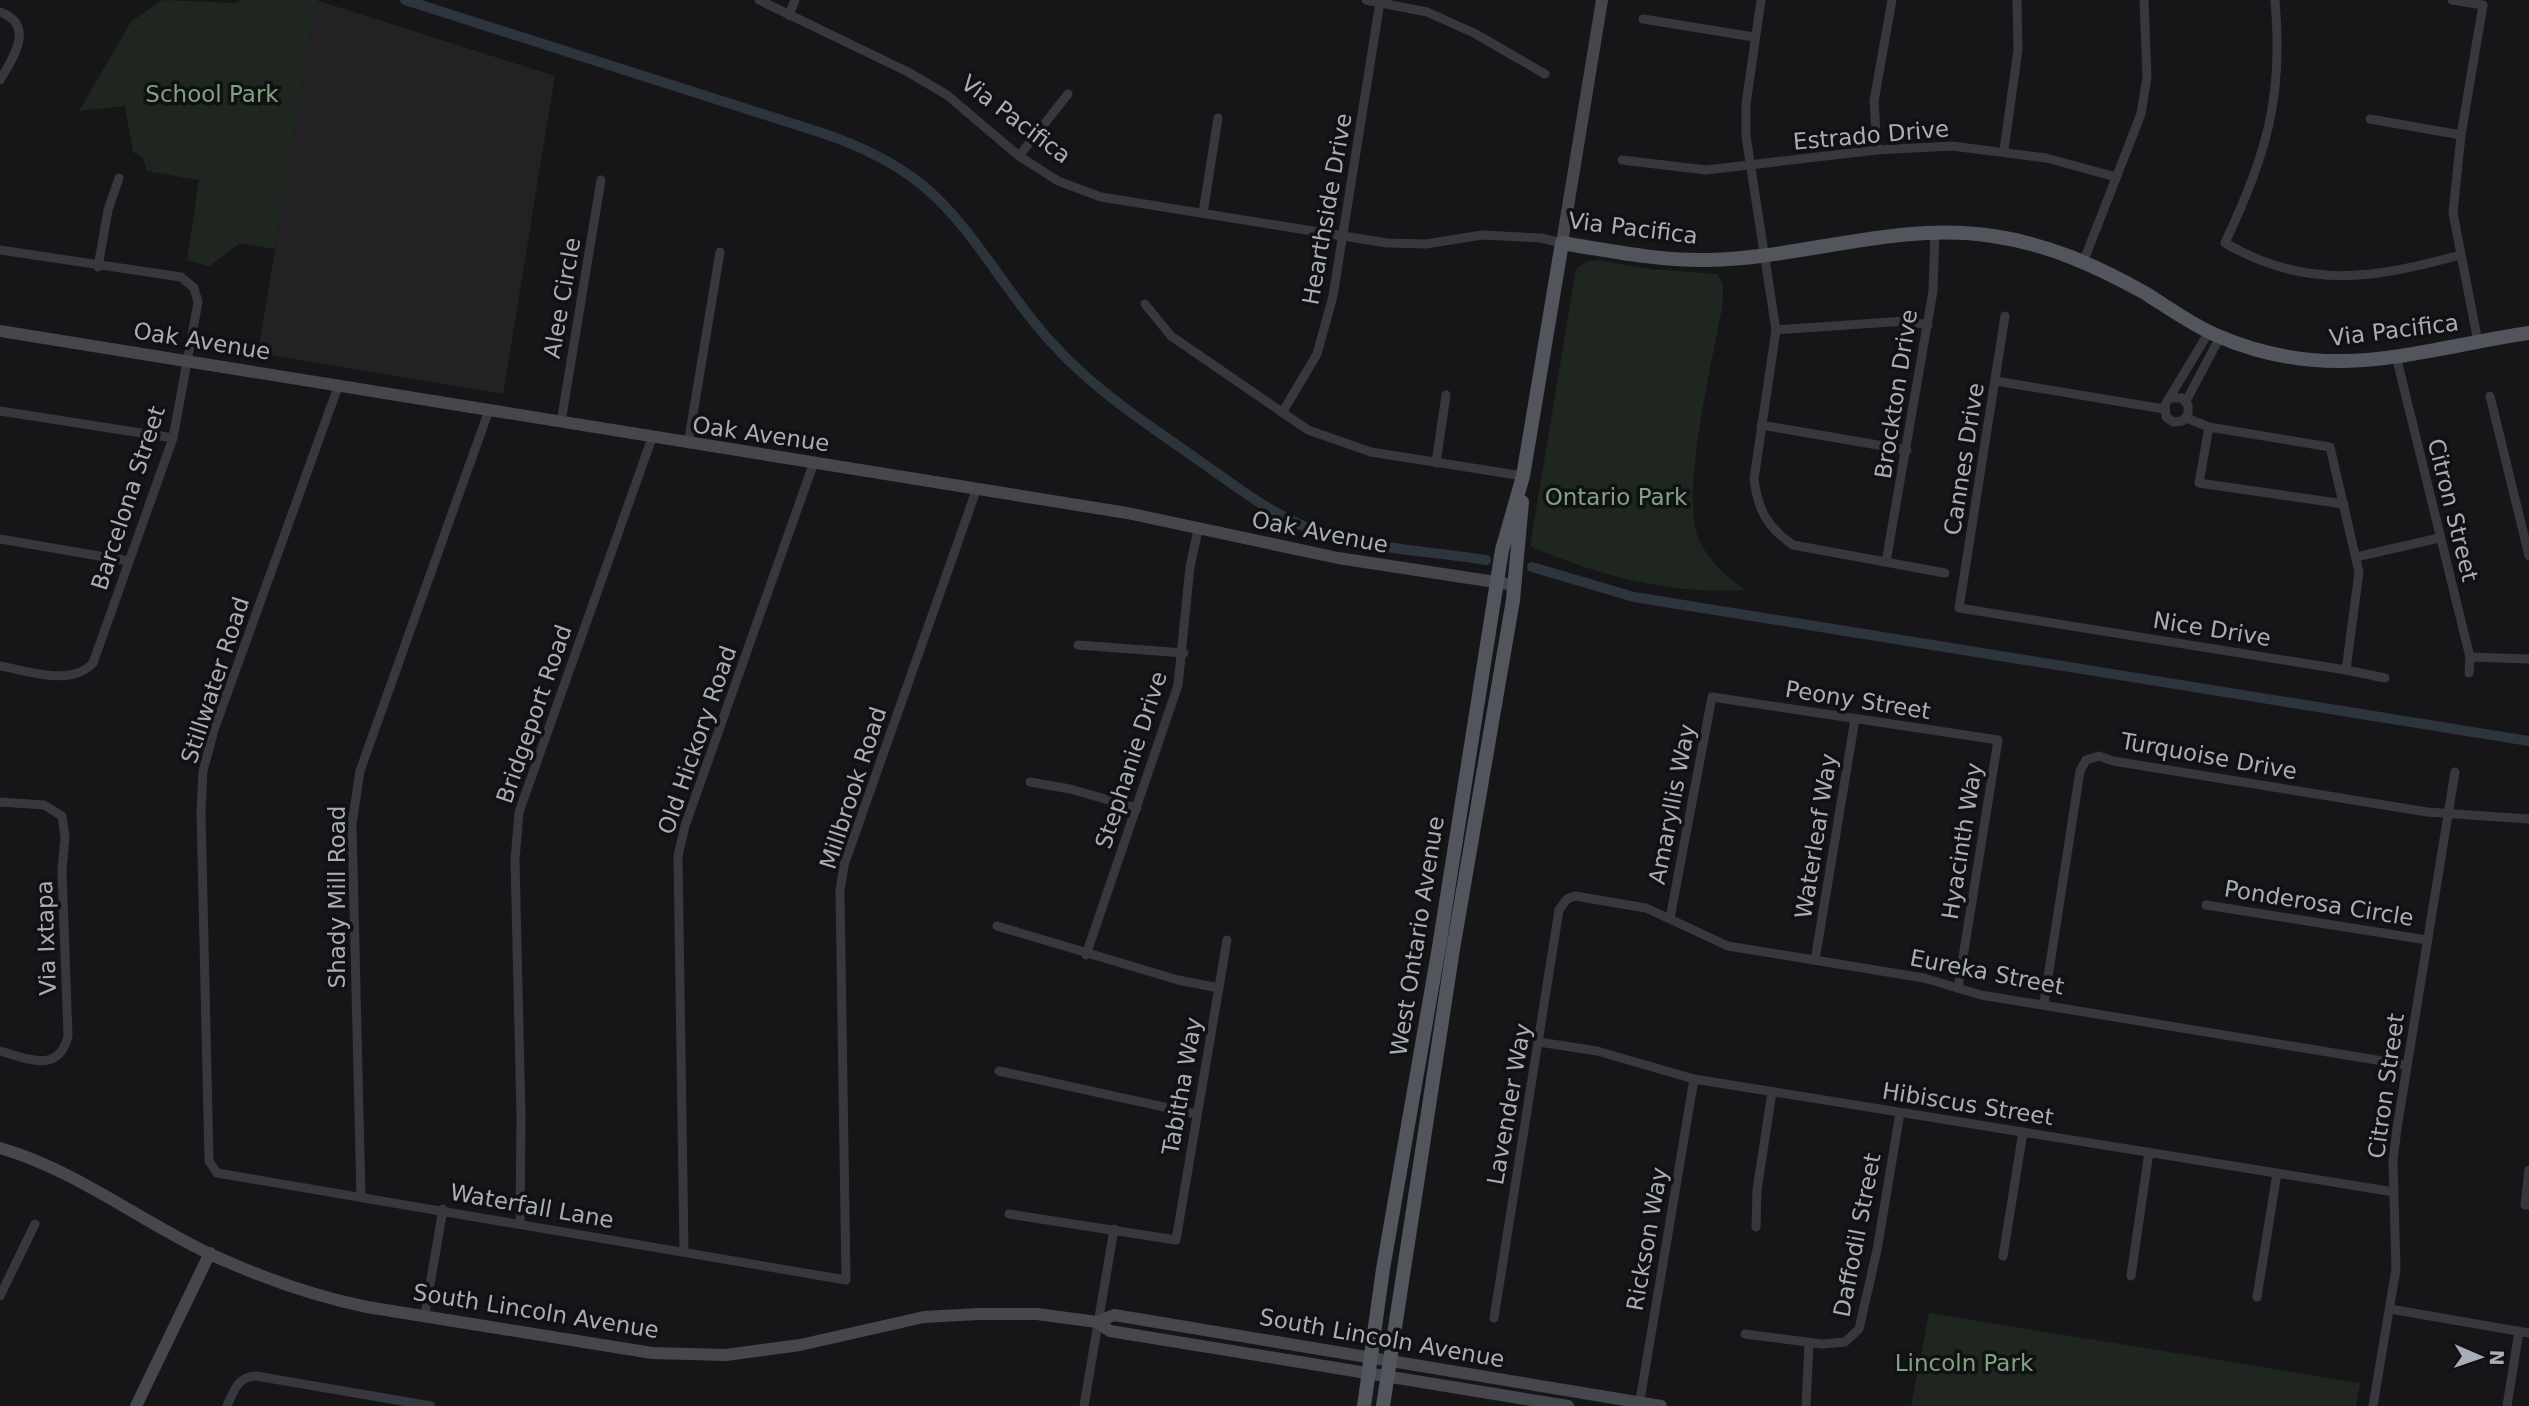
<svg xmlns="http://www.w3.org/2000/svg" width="2529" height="1406" font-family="'DejaVu Sans',sans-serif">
	<rect width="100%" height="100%" fill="#161618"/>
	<path fill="#222225" d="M316,0l239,76 -52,318 -245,-41z"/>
	<g fill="#1e261f">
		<path d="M241,0h75l-41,249 -35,-6 -31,23 -22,-6 12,-80 -52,-9 -4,-13 -10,-6 -8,-46 -46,5 53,-91c13,-5 20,-17 32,-20l71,3z"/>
		<path d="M1598,260l52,9 68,5 5,12v16c-9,53 -44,193 -24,238 11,22 27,37 47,50 -74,5 -148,-14 -216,-44l46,-277 12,-8z"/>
		<path d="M1929,1313l431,70 -4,23h-445z"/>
	</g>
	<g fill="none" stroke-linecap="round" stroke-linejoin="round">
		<g stroke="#2c353c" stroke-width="10">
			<path d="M405,0l417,133c36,12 69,27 99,51 53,43 84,109 131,159 43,48 97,82 149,119 36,25 71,53 113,68 53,19 116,21 172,30"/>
			<path d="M1532,567l102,30 895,144"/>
		</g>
		<g stroke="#37383d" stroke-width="9">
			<path d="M759,0l149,72 39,23 72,61 39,25 43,16 286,46 39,1 56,-9 59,3 21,5"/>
			<path d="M1366,0l61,12 47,21 71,41"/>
			<path d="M1761,0l-15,104v32l30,194 -22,149c4,31 13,48 39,66l152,28"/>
			<path d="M2275,0c9,99 -9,154 -50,243 81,47 148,36 235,12"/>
			<path d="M2452,0l31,5 -22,130 -8,78 25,129"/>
			<path d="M0,12c36,13 13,46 0,68"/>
			<path d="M789,15l6,-15"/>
			<path d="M1643,19l111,18"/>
			<path d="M2370,119l91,16"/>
			<path d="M1877,150l-3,-49 18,-101"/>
			<path d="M2004,150l14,-100 -1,-50"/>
			<path d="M1019,156l49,-62"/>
			<path d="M1622,160l84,10 171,-20 75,-4 94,12 70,19"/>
			<path d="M1203,213l15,-95"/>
			<path d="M0,250l181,27 13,11 4,14 -25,136 -80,225c-22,24 -64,8 -93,3"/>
			<path d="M2084,260l57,-146 6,-37 -3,-77"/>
			<path d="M98,267l10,-57 11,-32"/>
			<path d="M1145,304l26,32 137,94 63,22 152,24"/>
			<path d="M2005,316l-46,292 387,62 13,-98 -29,-125 -121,-20 -23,-9"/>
			<path d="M1776,330l130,-9 22,4"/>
			<path d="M2396,356l74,301 -1,16"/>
			<path d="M1996,381l168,28"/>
			<path d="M339,384l-125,346 -11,41 -2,41 8,349 8,12 629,107 -6,-389 4,-26 133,-377"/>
			<path d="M2490,396l39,160"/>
			<path d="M2170,398h12l6,7v10l-6,6 -9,1 -7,-5 -1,-12 44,-73"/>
			<path d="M2186,401l34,-64"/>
			<path d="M0,411l173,27"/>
			<path d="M1282,413l35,-59 16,-58 47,-294"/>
			<path d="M561,422l40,-242"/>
			<path d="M1761,425l146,25"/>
			<path d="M2209,427l-10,56 145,21"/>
			<path d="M688,444l32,-192"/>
			<path d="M1436,463l10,-68"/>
			<path d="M0,539l128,22"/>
			<path d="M2356,557l83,-19"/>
			<path d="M1886,562l47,-271 2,-59"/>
			<path d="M1078,645l106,8"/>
			<path d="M2470,657l59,2"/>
			<path d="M2346,670l39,8"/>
			<path d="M1030,782l40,7 67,19"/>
			<path d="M0,802l44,3 18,11 3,21 -3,33 6,166c-9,38 -40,23 -68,15"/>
			<path d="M2206,905l221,35"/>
			<path d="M1670,918l42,-221 286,43 -40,248"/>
			<path d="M997,926l181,54 41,8"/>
			<path d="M1086,955l92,-270 12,-118 8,-37"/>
			<path d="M1815,960l40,-241"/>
			<path d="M2044,1003l36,-232 6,-11 13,-4 14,5 314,51 102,7"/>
			<path d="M1539,1042l58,9 97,28 700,113"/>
			<path d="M999,1071l197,43"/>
			<path d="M2529,1170l-4,35h4"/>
			<path d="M361,1197l-9,-373 8,-53 129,-361"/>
			<path d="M1009,1214l167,26 51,-300"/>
			<path d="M520,1224l1,-109 -6,-255 4,-48 133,-374"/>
			<path d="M1756,1227l1,-37 15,-98"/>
			<path d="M684,1251l-6,-395 7,-30 129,-364"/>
			<path d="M2003,1256l20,-124"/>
			<path d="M2131,1276l18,-124"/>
			<path d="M0,1296l35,-72"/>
			<path d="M2257,1297l20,-124"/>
			<path d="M2390,1309l139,24"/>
			<path d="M425,1314l18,-105"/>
			<path d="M1494,1318l65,-408 8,-11 8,-3 71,12 82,38 196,32 57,17 426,70"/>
			<path d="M1745,1334l77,10 23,-2 14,-13 18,-79 23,-137"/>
			<path d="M227,1406c7,-15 10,-29 29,-30l175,30"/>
			<path d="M1084,1406l30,-177"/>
			<path d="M1639,1406l55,-327"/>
			<path d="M1806,1406l3,-62"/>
			<path d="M2373,1406l23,-137 -3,-108 4,-33 58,-356"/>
			<path d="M2507,1406l12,-75"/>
		</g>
		<g stroke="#45474d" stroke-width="12">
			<path d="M1562,243l40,-243"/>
			<path d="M0,331l1127,182 211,45 177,27"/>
			<path d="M0,1148c76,22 140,73 210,106 50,23 103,42 157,53l285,46 74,2 74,-10 124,-28 55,-3h58l60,8 13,9 458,75"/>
			<path d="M1097,1322l17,-7 547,91"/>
			<path d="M136,1406l74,-153"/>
		</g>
		<g stroke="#53555c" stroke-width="14">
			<path d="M1364,1406l19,-137 56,-322 63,-397 21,-74 39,-233c48,8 98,18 147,17 95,-2 189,-39 284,-24 55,8 104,30 152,57 24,15 47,32 73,43 114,49 197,14 311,-3"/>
			<path d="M1383,1406l70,-457 60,-349 9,-98"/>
		</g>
	</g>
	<g text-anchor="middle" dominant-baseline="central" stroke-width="7" stroke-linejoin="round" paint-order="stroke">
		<g font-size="23" fill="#7fa381" stroke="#111113">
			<text x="212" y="94">School Park</text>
			<text x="1616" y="497">Ontario Park</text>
			<text x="1964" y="1363">Lincoln Park</text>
		</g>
		<g font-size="23" fill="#a8adb8" stroke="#111113">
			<text transform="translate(1016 119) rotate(37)">Via Pacifica</text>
			<text transform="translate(1871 135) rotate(-5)">Estrado Drive</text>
			<text transform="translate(1327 209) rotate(-80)">Hearthside Drive</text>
			<text transform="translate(1633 228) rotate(7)">Via Pacifica</text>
			<text transform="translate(562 298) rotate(-80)">Alee Circle</text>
			<text transform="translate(2394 330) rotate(-7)">Via Pacifica</text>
			<text transform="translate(202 341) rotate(9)">Oak Avenue</text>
			<text transform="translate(1896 394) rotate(-81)">Brockton Drive</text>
			<text transform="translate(761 434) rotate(8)">Oak Avenue</text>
			<text transform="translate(1964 459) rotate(-81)">Cannes Drive</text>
			<text transform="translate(128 498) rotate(-72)">Barcelona Street</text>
			<text transform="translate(2453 510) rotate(76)">Citron Street</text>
			<text transform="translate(1320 532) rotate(11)">Oak Avenue</text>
			<text transform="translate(2212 629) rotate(9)">Nice Drive</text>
			<text transform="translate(215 680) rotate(-72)">Stillwater Road</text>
			<text transform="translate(1858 700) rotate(9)">Peony Street</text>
			<text transform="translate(534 714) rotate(-71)">Bridgeport Road</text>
			<text transform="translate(697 740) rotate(-71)">Old Hickory Road</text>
			<text transform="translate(2209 756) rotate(10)">Turquoise Drive</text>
			<text transform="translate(1131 760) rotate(-72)">Stephanie Drive</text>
			<text transform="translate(853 788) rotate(-72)">Millbrook Road</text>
			<text transform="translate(1672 804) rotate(-79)">Amaryllis Way</text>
			<text transform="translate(1816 836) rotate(-81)">Waterleaf Way</text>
			<text transform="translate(1962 841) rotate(-81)">Hyacinth Way</text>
			<text transform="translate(337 897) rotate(-90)">Shady Mill Road</text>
			<text transform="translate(2319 903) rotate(9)">Ponderosa Circle</text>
			<text transform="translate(1417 936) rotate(-81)">West Ontario Avenue</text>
			<text transform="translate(46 938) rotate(-92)">Via Ixtapa</text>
			<text transform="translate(1987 972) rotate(11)">Eureka Street</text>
			<text transform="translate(1182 1086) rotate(-80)">Tabitha Way</text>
			<text transform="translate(2386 1086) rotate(-82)">Citron Street</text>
			<text transform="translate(1509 1104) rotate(-80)">Lavender Way</text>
			<text transform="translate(1968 1104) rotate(9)">Hibiscus Street</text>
			<text transform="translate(532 1206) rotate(10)">Waterfall Lane</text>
			<text transform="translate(1857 1235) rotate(-79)">Daffodil Street</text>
			<text transform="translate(1647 1239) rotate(-80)">Rickson Way</text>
			<text transform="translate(536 1311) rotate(9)">South Lincoln Avenue</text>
			<text transform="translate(1382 1338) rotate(10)">South Lincoln Avenue</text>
		</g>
	</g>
	<g transform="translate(2480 1357) rotate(92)" stroke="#111113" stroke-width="5" paint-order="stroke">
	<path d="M0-5L12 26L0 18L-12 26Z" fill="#a8adb8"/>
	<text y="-10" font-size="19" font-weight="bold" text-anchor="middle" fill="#a8adb8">N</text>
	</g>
</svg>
